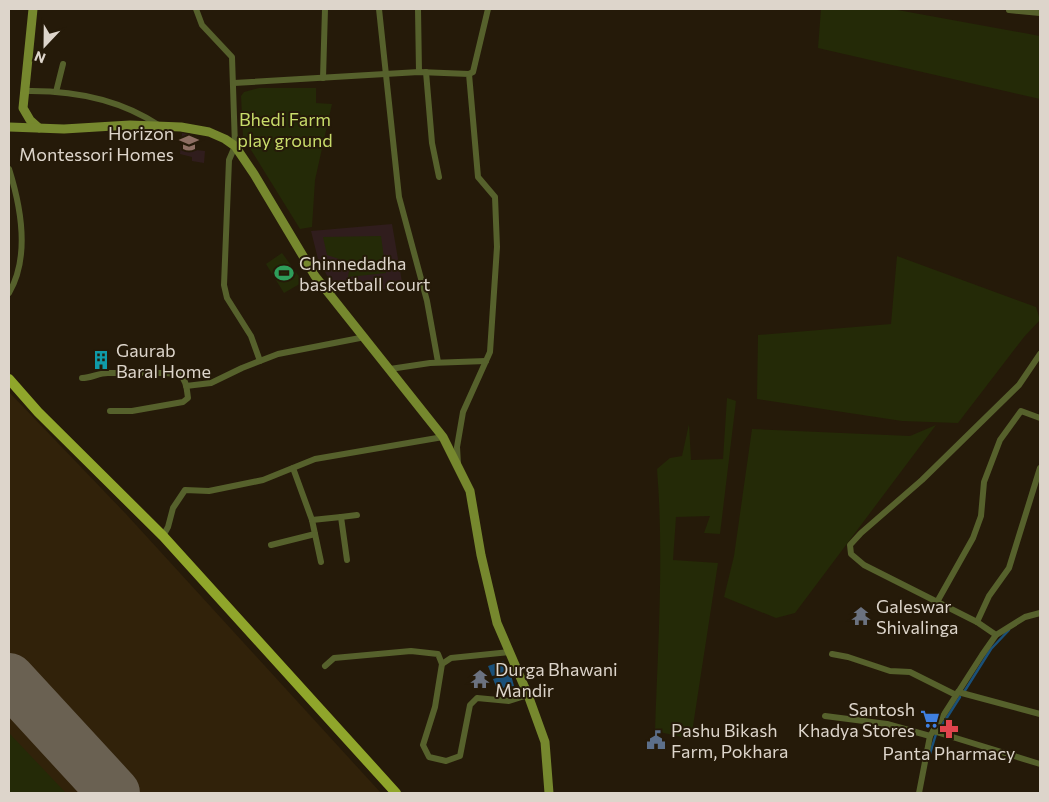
<svg xmlns="http://www.w3.org/2000/svg" width="1049" height="802" font-family="Commissioner,sans-serif">
	<rect width="100%" height="100%" fill="#251a09"/>
	<path fill="#31220a" d="M9,392l117,122 255,279h-372z"/>
	<g fill="#301d1d">
		<path d="M182,133l16,4 -2,13 9,1 -1,12 -12,-2v-4l-12,-3z"/>
		<path d="M392,224l11,64 -67,4 -18,-33 -7,-28z"/>
	</g>
	<g fill="#242a07">
		<path d="M821,9h71l148,27v63l-222,-51z"/>
		<path d="M259,88h57v15l16,1 -17,76 -3,47 -12,2 -57,-92 -2,-41 3,-4z"/>
		<path d="M381,236l5,37 -38,4 1,-6 -4,-10 -18,-6 -4,-18z"/>
		<path d="M282,253l21,29 -19,11 -18,-29z"/>
		<path d="M897,256l139,51 4,13 -16,17 -66,86 -56,-2 -145,-22 1,-64 133,-11z"/>
		<path d="M727,398l9,3 -16,133 -16,-1 6,-17 -34,1 -3,43 45,3 -27,176 -36,-8c3,-87 9,-175 2,-262l13,-11 12,-2 7,-32 2,36 32,-1z"/>
		<path d="M936,425l-141,188 -19,5 -52,-21 10,-41 18,-127 158,7z"/>
		<path d="M9,733l57,60h-57z"/>
	</g>
	<path fill="#1a5079" d="M503,661l6,9 -2,3 4,2 3,11 -17,3 -4,-10 10,-3 -2,-2 -9,2 -4,-10z"/>
	<g fill="none" stroke-linecap="round" stroke-linejoin="round">
		<g stroke="#1a5079" stroke-width="2.5">
			<path d="M964,692l27,-43 18,-19"/>
			<path d="M939,730l21,-33"/>
			<path d="M929,757l7,-23"/>
		</g>
		<path stroke="#6a6152" stroke-width="21" d="M9,683l11,8"/>
		<path stroke="#6a6152" stroke-width="52" d="M9,679l105,114"/>
		<g stroke="#56612c" stroke-width="6">
			<path d="M196,9l6,16 30,32 3,89 -6,14 -5,125 3,13 24,38 9,25"/>
			<path d="M379,9l20,188 28,104 11,61"/>
			<path d="M418,9l1,63"/>
			<path d="M1009,10l31,3"/>
			<path d="M426,72l6,71 7,34"/>
			<path d="M469,74l4,-2 15,-63"/>
			<path d="M323,78l2,-69"/>
			<path d="M234,83l185,-11 50,2 9,103 17,20 2,50 -7,105 -27,60 -6,35 1,17"/>
			<path d="M24,91c47,-1 96,8 136,35"/>
			<path d="M56,92l7,-28"/>
			<path d="M9,169c12,38 21,88 0,124"/>
			<path d="M390,369l40,-6 56,-2"/>
			<path d="M82,378c9,0 17,-5 26,-5 11,0 68,-2 73,3 6,5 6,16 7,22l-5,4 -51,9h-22"/>
			<path d="M186,386l25,-3 31,-15 36,-14 87,-17"/>
			<path d="M293,468l19,52 9,42"/>
			<path d="M312,520l29,-3"/>
			<path d="M163,536l5,-9 5,-19 12,-18 24,1 54,-11 52,-21 128,-22"/>
			<path d="M271,545l44,-11"/>
			<path d="M347,560l-6,-43 16,-2"/>
			<path d="M937,602l36,-64 8,-22 3,-34 16,-42 21,-29 19,7"/>
			<path d="M977,622l12,-26 20,-28 31,-100"/>
			<path d="M996,635l-19,-13 -113,-57 -13,-11 -1,-9 11,-12 61,-53 97,-95 21,-31"/>
			<path d="M510,652l-59,6 -9,6 -7,43 -12,38 6,12 17,4 14,-5 10,-51 7,-7 32,3 19,-6"/>
			<path d="M832,654l16,3 42,14 20,1 46,23"/>
			<path d="M325,666l9,-8 77,-7 27,3 4,10"/>
			<path d="M958,692l82,22"/>
			<path d="M825,716l62,8 43,12"/>
			<path d="M933,731l107,33"/>
			<path d="M919,793l11,-57 52,-81 14,-20 29,-18 15,-4"/>
		</g>
		<g stroke="#76882e" stroke-width="9">
			<path d="M33,9l-10,99 7,12 9,8"/>
			<path d="M9,127l55,2 66,-4 51,2 28,5 16,7 10,7 19,28 61,102 128,161 27,54 11,64 16,68 31,72 17,47 4,51"/>
		</g>
		<path stroke="#90a62b" stroke-width="10" d="M9,379l29,33 125,124 233,257"/>
	</g>
	<defs>
		<g id="school-bare" transform="scale(1.5)"><path d="M0-5L7-2L0 1L-7-2ZM-4 1L0 2.5L4 1V4Q0 6-4 4Z" fill="#8d6e63" stroke="#251a09" stroke-width="2.5" paint-order="stroke"/></g>
		<g id="stadium-bare" transform="scale(1.5)"><path d="M0-5a6.5 5 0 1 0 0 10a6.5 5 0 1 0 0-10ZM-3.5-1.8h7v3.6h-7Z" fill="#2e9e5b" stroke="#251a09" stroke-width="2.5" paint-order="stroke"/></g>
		<g id="building-bare" transform="scale(1.5)"><path d="M-4-6H4V6H1V3H-1V6H-4ZM-2.5-4.3h1.7v1.8h-1.7ZM.8-4.3h1.7v1.8H.8ZM-2.5-1h1.7V.8h-1.7ZM.8-1h1.7V.8H.8Z" fill="#0f9aa8" stroke="#251a09" stroke-width="2.5" paint-order="stroke"/></g>
		<g id="temple-bare" transform="scale(1.5)"><path d="M0-6L5-2H3V0L6.5 2.5H4V6H1.5V3h-3V6H-4V2.5H-6.5L-3 0V-2H-5Z" fill="#6b7280" stroke="#251a09" stroke-width="2.5" paint-order="stroke"/></g>
		<g id="supermarket-bare" transform="scale(1.5)"><path d="M-6-5.5h2.5l.6 2H6L4.5 2H-2.5L-4.4-4H-6ZM-1.5 3.2a1.3 1.3 0 1 0 .1 0ZM3 3.2a1.3 1.3 0 1 0 .1 0Z" fill="#3f7fe0" stroke="#251a09" stroke-width="2.5" paint-order="stroke"/></g>
		<g id="pharmacy-bare" transform="scale(1.5)"><path d="M-2-6h4v4h4v4h-4v4h-4v-4h-4v-4h4Z" fill="#e0444e" stroke="#251a09" stroke-width="2.5" paint-order="stroke"/></g>
		<g id="civic-bare" transform="scale(1.5)"><path d="M-.6-6.5H3V-4.5H.6V-3L4-1V1h2V6H-6V1h2V-1L-.6-3ZM-1.2 2.5V6h2.4V2.5Z" fill="#5c6f8a" stroke="#251a09" stroke-width="2.5" paint-order="stroke"/></g>
	</defs>
	<g fill-rule="evenodd">
		<use href="#school-bare" x="189" y="143"/>
		<use href="#stadium-bare" x="284" y="273"/>
		<use href="#building-bare" x="101" y="360"/>
		<use href="#temple-bare" x="861" y="616"/>
		<use href="#temple-bare" x="480" y="679"/>
		<use href="#supermarket-bare" x="930" y="719"/>
		<use href="#pharmacy-bare" x="949" y="729"/>
		<use href="#civic-bare" x="656" y="740"/>
	</g>
	<g text-anchor="middle" dominant-baseline="central" stroke-width="4" stroke-linejoin="round" paint-order="stroke">
		<g font-size="18" fill="#c8dc6a" stroke="#251a09">
			<text x="285" y="119">Bhedi Farm<tspan x="285" dy="21">play ground</tspan></text>
		</g>
		<g font-size="18" fill="#ddd5cb" stroke="#251a09" text-anchor="start">
			<text x="174" y="133" text-anchor="end">Horizon<tspan x="174" dy="21">Montessori Homes</tspan></text>
			<text x="299" y="263">Chinnedadha<tspan x="299" dy="21">basketball court</tspan></text>
			<text x="116" y="350">Gaurab<tspan x="116" dy="21">Baral Home</tspan></text>
			<text x="876" y="606">Galeswar<tspan x="876" dy="21">Shivalinga</tspan></text>
			<text x="495" y="669">Durga Bhawani<tspan x="495" dy="21">Mandir</tspan></text>
			<text x="915" y="709" text-anchor="end">Santosh<tspan x="915" dy="21">Khadya Stores</tspan></text>
			<text x="671" y="730">Pashu Bikash<tspan x="671" dy="21">Farm, Pokhara</tspan></text>
			<text x="949" y="753" text-anchor="middle">Panta Pharmacy</text>
		</g>
	</g>
	<rect width="1049" height="802" fill="none" stroke="#ddd5cb" stroke-width="20"/>
	<g transform="translate(45 45) rotate(202)" stroke="#251a09" stroke-width="4" paint-order="stroke">
	<path d="M0-4L9 19L0 12L-9 19Z" fill="#ddd5cb"/>
	<text y="-8" font-size="14" font-weight="bold" text-anchor="middle" fill="#ddd5cb">N</text>
	</g>
</svg>
